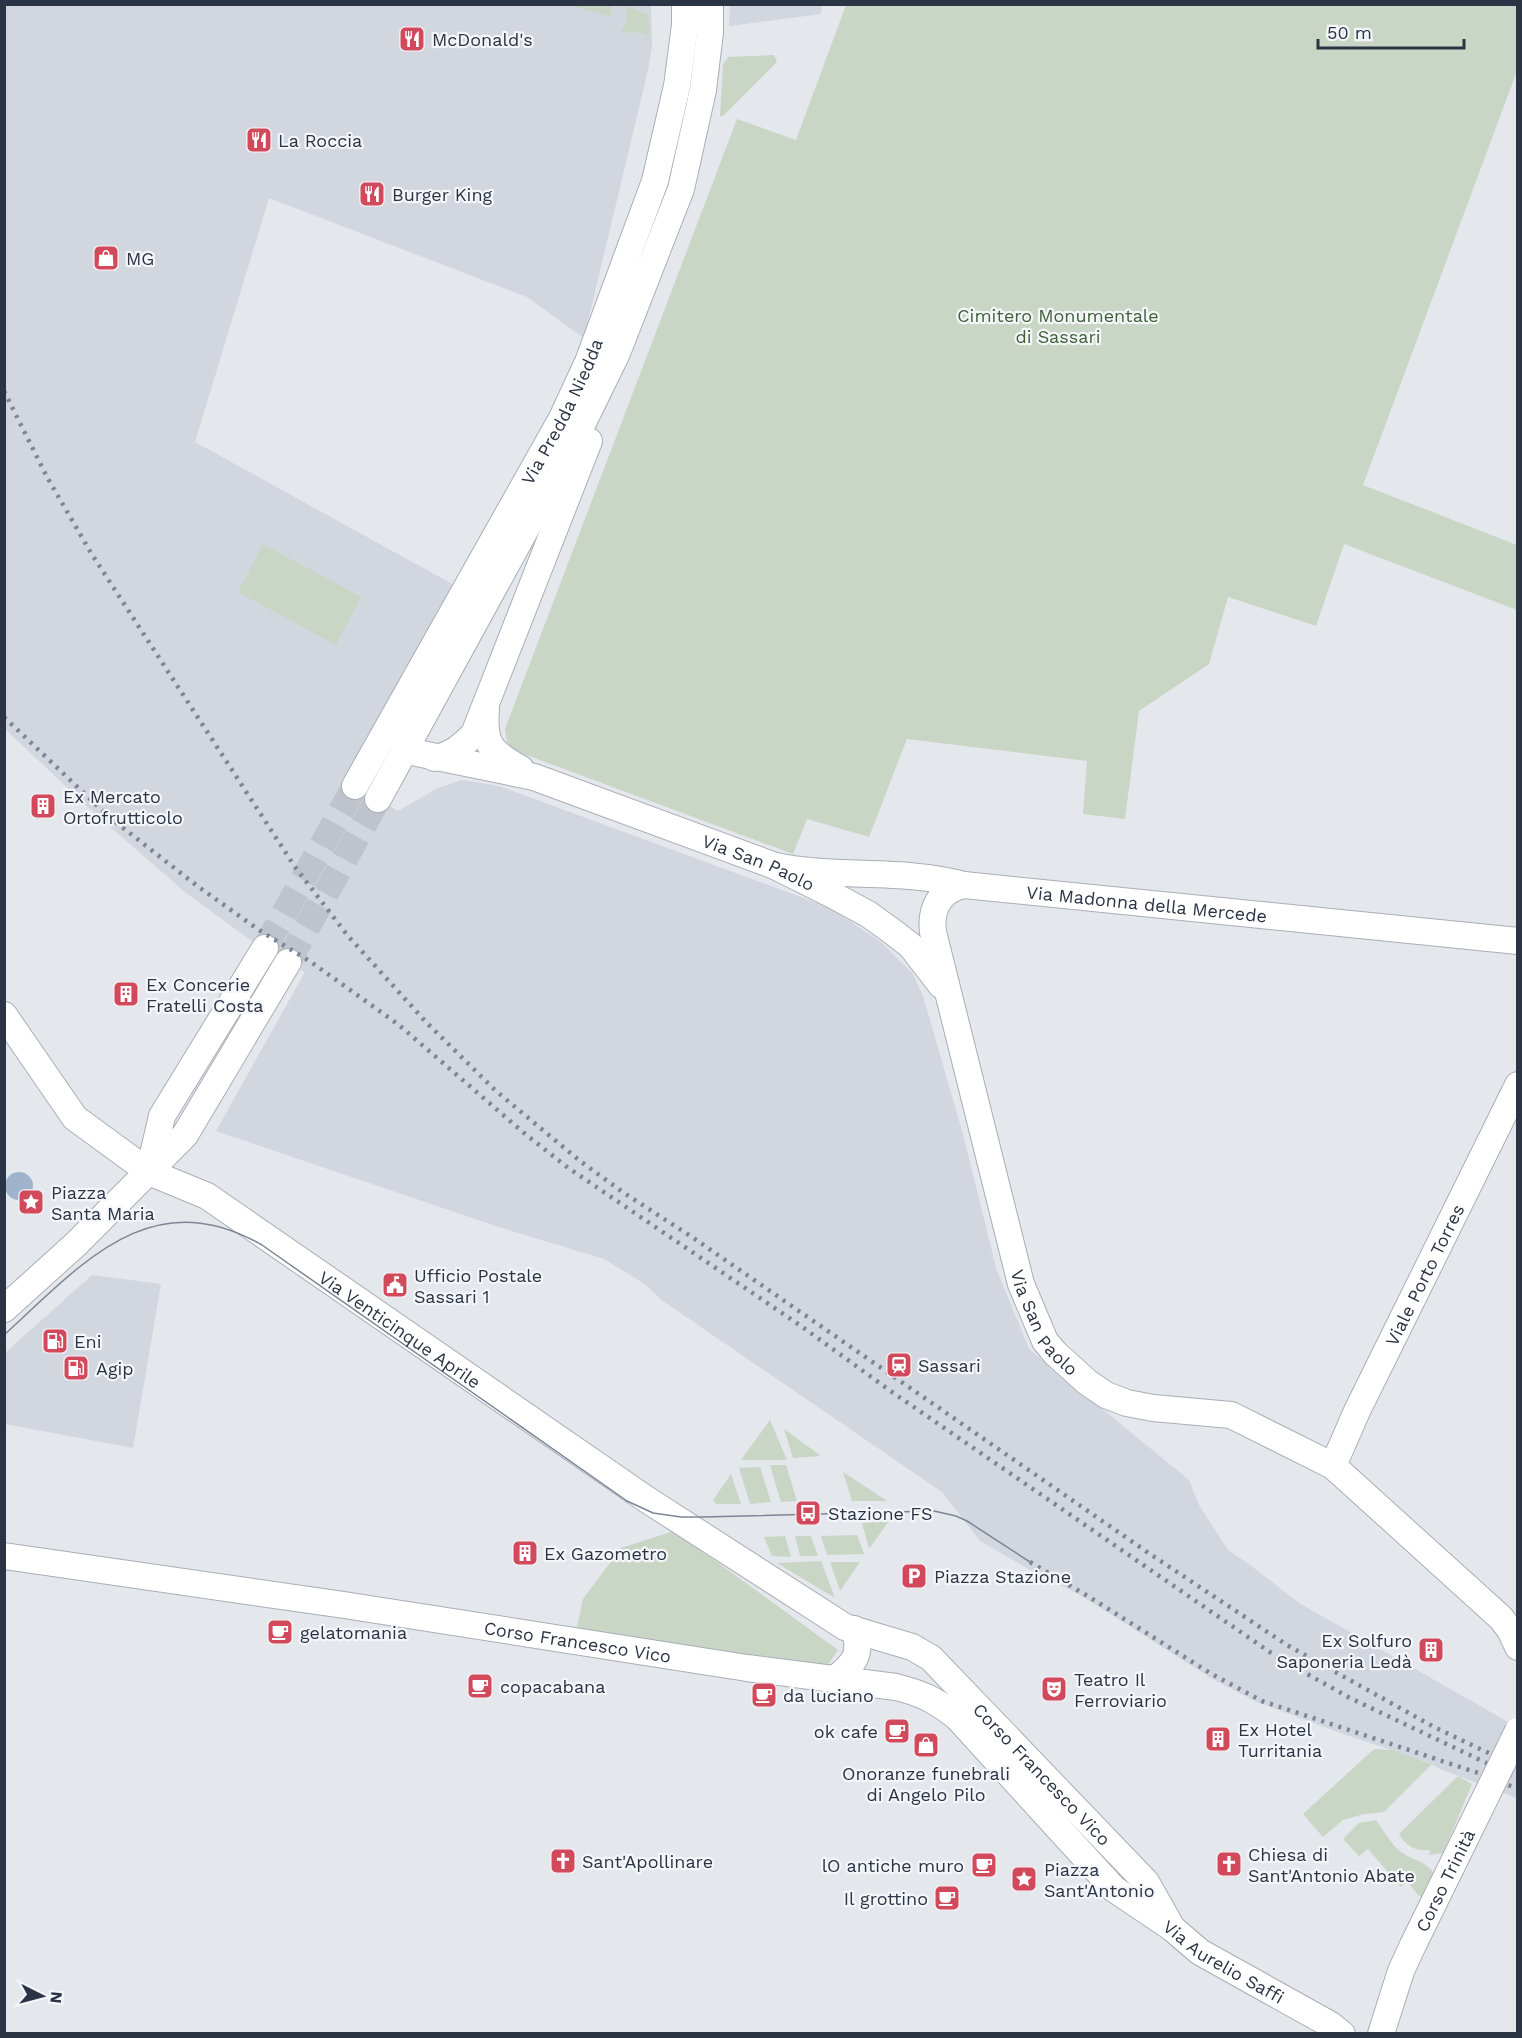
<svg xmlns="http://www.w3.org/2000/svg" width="1522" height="2038" font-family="'Work Sans',sans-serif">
	<rect width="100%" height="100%" fill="#e4e7ec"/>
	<g fill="#d2d6de">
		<path d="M4,5h647l1,41 -4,24 -64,268 -57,-41 -258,-99 -74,244 259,143 -98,172 -11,23 53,31 40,-23 24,-8 37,6 332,122 51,35 31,31 10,22 41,142 32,130 33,81 160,131 10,25 29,45 22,15 49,38 218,124v71l-77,-29 -12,-7 -85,-28 -86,-32 -43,-22 -129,-82 -60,-31 -45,-26 -38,-49 -279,-191 -18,-17 -41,-25 -105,-32 -283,-96 89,-159 -53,-31 -66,-48 -96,-84 -85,-80z"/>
		<path d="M730,5v-1l92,1 -1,9 -92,12z"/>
		<path d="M92,1275l69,9 -28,164 -128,-24v-71z"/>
	</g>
	<g fill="#c9d6c5">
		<path d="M569,5h42v12z"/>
		<path d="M846,5h671v66l-154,414 154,60v65l-173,-66 -28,82 -88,-29 -19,67 -70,47 -14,108 -42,-5 4,-53 -180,-22 -38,98 -62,-18 -14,35 -280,-104 -6,-8 -2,-13 232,-610 59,21z"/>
		<path d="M627,6l21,9 1,21 -6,-3 -22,-1 5,-10z"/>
		<path d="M774,55l3,7 -54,54h-3l3,-52 5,-7z"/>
		<path d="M263,544l98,53 -25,48 -98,-53z"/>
		<path d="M770,1420l17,40h-46z"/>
		<path d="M784,1429l37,27 -28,2z"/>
		<path d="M770,1465h16l11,36 -16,1z"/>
		<path d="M760,1467l11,35 -21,2 -11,-36z"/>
		<path d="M843,1472l44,29h-35z"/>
		<path d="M731,1474l10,30h-25l-3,-4z"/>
		<path d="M889,1521l-20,28 -7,-26z"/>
		<path d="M674,1531l164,119 -13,19 -249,-38 7,-32 38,-51z"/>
		<path d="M857,1535l7,19 -37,1 -6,-19z"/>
		<path d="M785,1536l6,21 -19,-1 -8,-19z"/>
		<path d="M795,1536h16l7,20h-18z"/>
		<path d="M821,1561l14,37 -58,-35z"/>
		<path d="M830,1562h30l-20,29z"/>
		<path d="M1374,1749l18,1 40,14 -48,48 -20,2 -21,6 -20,17 -20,-23z"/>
		<path d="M1458,1776l14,8 -29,69 -14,2 1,-5c-15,1 -23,-3 -31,-16z"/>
		<path d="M1376,1820c8,11 16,27 28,34 11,7 20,7 29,18l-11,27 -15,-17 -6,5 -33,-38 -9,7 -16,-17 16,-16z"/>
	</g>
	<circle fill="#9fb4cc" cx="19" cy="1186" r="14"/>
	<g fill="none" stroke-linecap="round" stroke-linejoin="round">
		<g stroke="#bfc3cb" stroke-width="26" stroke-dasharray="26 13" stroke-linecap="butt">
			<path d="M265,948l90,-162"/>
			<path d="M288,962l90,-163"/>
		</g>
		<g stroke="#a9aeb7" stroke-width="28">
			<g id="secondary">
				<path d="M486,709c-3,36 5,43 35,60"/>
				<path id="s1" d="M398,734l9,13 10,6 117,24 241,89 56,28 37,20 25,18 18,14 30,39"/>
				<path d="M434,758c17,-2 28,-12 40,-24l115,-293"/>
				<path id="s2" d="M355,786l207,-368 26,-56 67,-181 22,-95 8,-61v-21"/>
				<path d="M378,799l195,-356 44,-90 64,-164 22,-99 7,-58v-28"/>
				<path id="s3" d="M775,866c63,13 127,2 189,19l554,56"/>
				<path id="s4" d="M964,885c-24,5 -34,23 -31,47l88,352 24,57 10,12 32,29 19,13 21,8 26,5 78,7 102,51 168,152 9,12 8,17"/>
				<path id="s5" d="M4,1015l71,103 74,54 58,24 439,303 199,128 67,20 19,11 215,224 26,46"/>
				<path d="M149,1172l13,-56 103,-168"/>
				<path d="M4,1309l71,-64 110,-110 103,-173"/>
				<path id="s6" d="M1333,1466l24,-55 161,-326"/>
				<path id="s7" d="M4,1556l340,49 403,63 149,19c28,7 39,13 61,30l157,172 58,39 28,24 131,73 11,9"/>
				<path d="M835,1679c19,-15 28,-25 19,-50"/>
				<path d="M1381,2034l20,-63 12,-26"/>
			</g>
		</g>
		<use href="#secondary" stroke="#fff" stroke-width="26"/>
		<path stroke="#7d8696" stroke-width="1.5" d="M4,1335c77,-70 146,-154 258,-90l365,256 26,12 28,4h21l232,-6 22,5 11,5 63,41"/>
		<g stroke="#7d8696" stroke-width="4.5" stroke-dasharray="3 6" stroke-linecap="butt">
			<path d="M4,391l43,86 44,76 204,314 53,69 78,86 70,69 84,70 44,32 68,44 458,317 137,91 147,82 84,40"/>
			<path d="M4,717l104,99 88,69 63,45 52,32 88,63 125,108 43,34 234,159 91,66 385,265 73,41 168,80"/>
			<path d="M1030,1562l61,36 119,75 52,28 219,73 37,15"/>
		</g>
		<g stroke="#a9aeb7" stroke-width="28" stroke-linecap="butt">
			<g id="secondary-bridge">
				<path id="s8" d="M1413,1945l105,-214"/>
			</g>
		</g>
		<use href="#secondary-bridge" stroke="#fff" stroke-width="26"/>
	</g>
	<defs>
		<g id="restaurant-square" transform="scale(1.35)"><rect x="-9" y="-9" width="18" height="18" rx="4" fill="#d1495b" stroke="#f4f6f9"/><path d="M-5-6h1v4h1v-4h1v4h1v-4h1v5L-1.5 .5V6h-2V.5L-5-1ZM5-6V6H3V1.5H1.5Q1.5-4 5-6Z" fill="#fff"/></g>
		<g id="shop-square" transform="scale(1.35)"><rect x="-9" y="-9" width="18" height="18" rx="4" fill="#d1495b" stroke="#f4f6f9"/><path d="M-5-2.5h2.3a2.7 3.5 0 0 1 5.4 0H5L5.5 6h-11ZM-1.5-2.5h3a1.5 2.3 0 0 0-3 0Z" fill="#fff"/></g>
		<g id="building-square" transform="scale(1.35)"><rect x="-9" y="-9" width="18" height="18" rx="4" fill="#d1495b" stroke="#f4f6f9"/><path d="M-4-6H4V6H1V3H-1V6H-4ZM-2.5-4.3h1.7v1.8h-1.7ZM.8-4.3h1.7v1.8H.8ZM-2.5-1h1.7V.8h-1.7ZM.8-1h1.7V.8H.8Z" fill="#fff"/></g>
		<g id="sight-square" transform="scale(1.35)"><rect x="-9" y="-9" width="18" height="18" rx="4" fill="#d1495b" stroke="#f4f6f9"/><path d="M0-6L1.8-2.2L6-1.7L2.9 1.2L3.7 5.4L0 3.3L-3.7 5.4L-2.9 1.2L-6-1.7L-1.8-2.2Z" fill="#fff"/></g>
		<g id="civic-square" transform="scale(1.35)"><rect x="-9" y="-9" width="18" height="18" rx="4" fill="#d1495b" stroke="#f4f6f9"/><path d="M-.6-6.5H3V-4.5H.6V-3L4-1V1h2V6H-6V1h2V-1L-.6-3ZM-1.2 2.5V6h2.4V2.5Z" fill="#fff"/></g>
		<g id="fuel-square" transform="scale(1.35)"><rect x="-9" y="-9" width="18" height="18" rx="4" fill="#d1495b" stroke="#f4f6f9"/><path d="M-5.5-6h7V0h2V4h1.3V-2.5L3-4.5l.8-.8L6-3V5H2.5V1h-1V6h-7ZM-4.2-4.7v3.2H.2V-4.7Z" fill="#fff"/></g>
		<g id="station-square" transform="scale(1.35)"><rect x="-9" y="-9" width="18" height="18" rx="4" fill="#d1495b" stroke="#f4f6f9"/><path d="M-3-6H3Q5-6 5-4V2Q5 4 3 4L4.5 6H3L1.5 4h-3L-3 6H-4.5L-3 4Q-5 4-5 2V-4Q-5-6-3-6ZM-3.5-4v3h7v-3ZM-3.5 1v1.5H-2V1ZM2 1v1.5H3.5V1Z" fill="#fff"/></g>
		<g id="bus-square" transform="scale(1.35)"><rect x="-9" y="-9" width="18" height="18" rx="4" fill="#d1495b" stroke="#f4f6f9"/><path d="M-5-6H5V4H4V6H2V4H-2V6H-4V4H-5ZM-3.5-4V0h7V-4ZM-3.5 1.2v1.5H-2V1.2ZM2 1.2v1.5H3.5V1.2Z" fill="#fff"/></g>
		<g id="parking-square" transform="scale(1.35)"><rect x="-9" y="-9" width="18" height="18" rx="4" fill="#d1495b" stroke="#f4f6f9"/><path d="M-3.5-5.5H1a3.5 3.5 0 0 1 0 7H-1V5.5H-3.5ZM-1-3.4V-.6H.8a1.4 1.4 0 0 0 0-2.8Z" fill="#fff"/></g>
		<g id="cafe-square" transform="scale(1.35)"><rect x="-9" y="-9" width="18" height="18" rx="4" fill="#d1495b" stroke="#f4f6f9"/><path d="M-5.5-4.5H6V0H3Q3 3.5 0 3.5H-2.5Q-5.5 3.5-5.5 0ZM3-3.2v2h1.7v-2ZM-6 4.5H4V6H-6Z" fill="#fff"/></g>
		<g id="theatre-square" transform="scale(1.35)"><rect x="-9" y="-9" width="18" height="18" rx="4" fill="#d1495b" stroke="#f4f6f9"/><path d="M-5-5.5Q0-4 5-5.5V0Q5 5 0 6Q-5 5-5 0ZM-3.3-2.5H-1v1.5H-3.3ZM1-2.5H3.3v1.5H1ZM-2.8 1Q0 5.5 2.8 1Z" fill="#fff"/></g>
		<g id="church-square" transform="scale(1.35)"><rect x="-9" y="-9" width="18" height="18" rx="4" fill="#d1495b" stroke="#f4f6f9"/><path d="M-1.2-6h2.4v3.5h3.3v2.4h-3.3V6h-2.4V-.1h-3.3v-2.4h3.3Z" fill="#fff"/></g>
	</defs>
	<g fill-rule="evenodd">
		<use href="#restaurant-square" x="412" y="39"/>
		<use href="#restaurant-square" x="259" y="140"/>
		<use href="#restaurant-square" x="372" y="194"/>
		<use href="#shop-square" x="106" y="258"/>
		<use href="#building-square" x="43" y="806"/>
		<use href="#building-square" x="126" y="994"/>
		<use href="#sight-square" x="31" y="1202"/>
		<use href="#civic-square" x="395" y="1285"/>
		<use href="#fuel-square" x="55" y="1341"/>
		<use href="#station-square" x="899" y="1365"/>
		<use href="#fuel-square" x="76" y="1368"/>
		<use href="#bus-square" x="808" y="1513"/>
		<use href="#building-square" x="525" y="1553"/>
		<use href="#parking-square" x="914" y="1576"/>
		<use href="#cafe-square" x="280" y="1632"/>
		<use href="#building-square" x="1431" y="1650"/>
		<use href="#cafe-square" x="480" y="1686"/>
		<use href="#theatre-square" x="1054" y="1689"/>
		<use href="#cafe-square" x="764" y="1695"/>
		<use href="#cafe-square" x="897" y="1731"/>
		<use href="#building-square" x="1218" y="1739"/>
		<use href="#shop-square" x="926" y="1745"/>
		<use href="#church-square" x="563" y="1861"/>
		<use href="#church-square" x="1229" y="1864"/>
		<use href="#cafe-square" x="984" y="1865"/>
		<use href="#sight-square" x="1024" y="1879"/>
		<use href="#cafe-square" x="947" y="1898"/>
	</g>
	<g text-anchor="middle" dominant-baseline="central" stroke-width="4.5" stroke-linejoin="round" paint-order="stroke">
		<g font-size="18" fill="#2b3445" stroke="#f4f6f9" text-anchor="start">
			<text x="432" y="39">McDonald's</text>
			<text x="278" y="140">La Roccia</text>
			<text x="392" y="194">Burger King</text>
			<text x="126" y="258">MG</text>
			<text x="63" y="796">Ex Mercato<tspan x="63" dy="21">Ortofrutticolo</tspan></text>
			<text x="146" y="984">Ex Concerie<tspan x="146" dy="21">Fratelli Costa</tspan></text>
			<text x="51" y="1192">Piazza<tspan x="51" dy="21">Santa Maria</tspan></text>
			<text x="414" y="1275">Ufficio Postale<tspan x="414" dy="21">Sassari 1</tspan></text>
			<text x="74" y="1341">Eni</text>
			<text x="918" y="1365">Sassari</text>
			<text x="96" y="1368">Agip</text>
			<text x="828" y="1513">Stazione FS</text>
			<text x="544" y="1553">Ex Gazometro</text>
			<text x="934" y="1576">Piazza Stazione</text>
			<text x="300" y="1632">gelatomania</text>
			<text x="1412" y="1640" text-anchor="end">Ex Solfuro<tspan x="1412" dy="21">Saponeria Ledà</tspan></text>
			<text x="1074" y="1679">Teatro Il<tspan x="1074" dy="21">Ferroviario</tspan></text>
			<text x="500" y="1686">copacabana</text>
			<text x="783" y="1695">da luciano</text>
			<text x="1238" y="1729">Ex Hotel<tspan x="1238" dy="21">Turritania</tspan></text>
			<text x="878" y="1731" text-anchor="end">ok cafe</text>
			<text x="926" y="1773" text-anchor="middle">Onoranze funebrali<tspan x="926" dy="21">di Angelo Pilo</tspan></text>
			<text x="1248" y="1854">Chiesa di<tspan x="1248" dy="21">Sant'Antonio Abate</tspan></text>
			<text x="582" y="1861">Sant'Apollinare</text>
			<text x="964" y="1865" text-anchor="end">lO antiche muro</text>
			<text x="1044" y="1869">Piazza<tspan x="1044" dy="21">Sant'Antonio</tspan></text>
			<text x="928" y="1898" text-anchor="end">Il grottino</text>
		</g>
		<g font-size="18" fill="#3f6138" stroke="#f4f6f9">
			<text x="1058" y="315">Cimitero Monumentale<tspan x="1058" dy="21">di Sassari</tspan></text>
		</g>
		<g font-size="18" fill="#2b3445" stroke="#f4f6f9">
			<text stroke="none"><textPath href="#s2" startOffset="428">Via Predda Niedda</textPath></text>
			<text stroke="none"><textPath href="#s1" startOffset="387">Via San Paolo</textPath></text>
			<text stroke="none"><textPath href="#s3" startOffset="374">Via Madonna della Mercede</textPath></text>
			<text stroke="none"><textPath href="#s6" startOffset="212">Viale Porto Torres</textPath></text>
			<text stroke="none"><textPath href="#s4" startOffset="471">Via San Paolo</textPath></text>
			<text stroke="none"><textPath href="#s5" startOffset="514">Via Venticinque Aprile</textPath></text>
			<text stroke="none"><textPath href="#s7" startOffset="580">Corso Francesco Vico</textPath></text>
			<text stroke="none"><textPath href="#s5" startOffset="1302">Corso Francesco Vico</textPath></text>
			<text stroke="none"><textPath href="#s8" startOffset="72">Corso Trinità</textPath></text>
			<text stroke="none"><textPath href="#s7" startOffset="1335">Via Aurelio Saffi</textPath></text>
		</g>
	</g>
	<rect width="1522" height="2038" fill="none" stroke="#2b3445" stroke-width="12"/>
	<g transform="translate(42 1996) rotate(96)" stroke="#f4f6f9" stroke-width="4.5" paint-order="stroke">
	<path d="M0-4.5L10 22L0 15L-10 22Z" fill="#2b3445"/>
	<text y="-9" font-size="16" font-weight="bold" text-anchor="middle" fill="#2b3445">N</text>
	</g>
	<path d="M1318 39v9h146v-9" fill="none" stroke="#2b3445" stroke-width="3"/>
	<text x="1327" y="39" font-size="18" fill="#2b3445" stroke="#f4f6f9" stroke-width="4.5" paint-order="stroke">50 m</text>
</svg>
